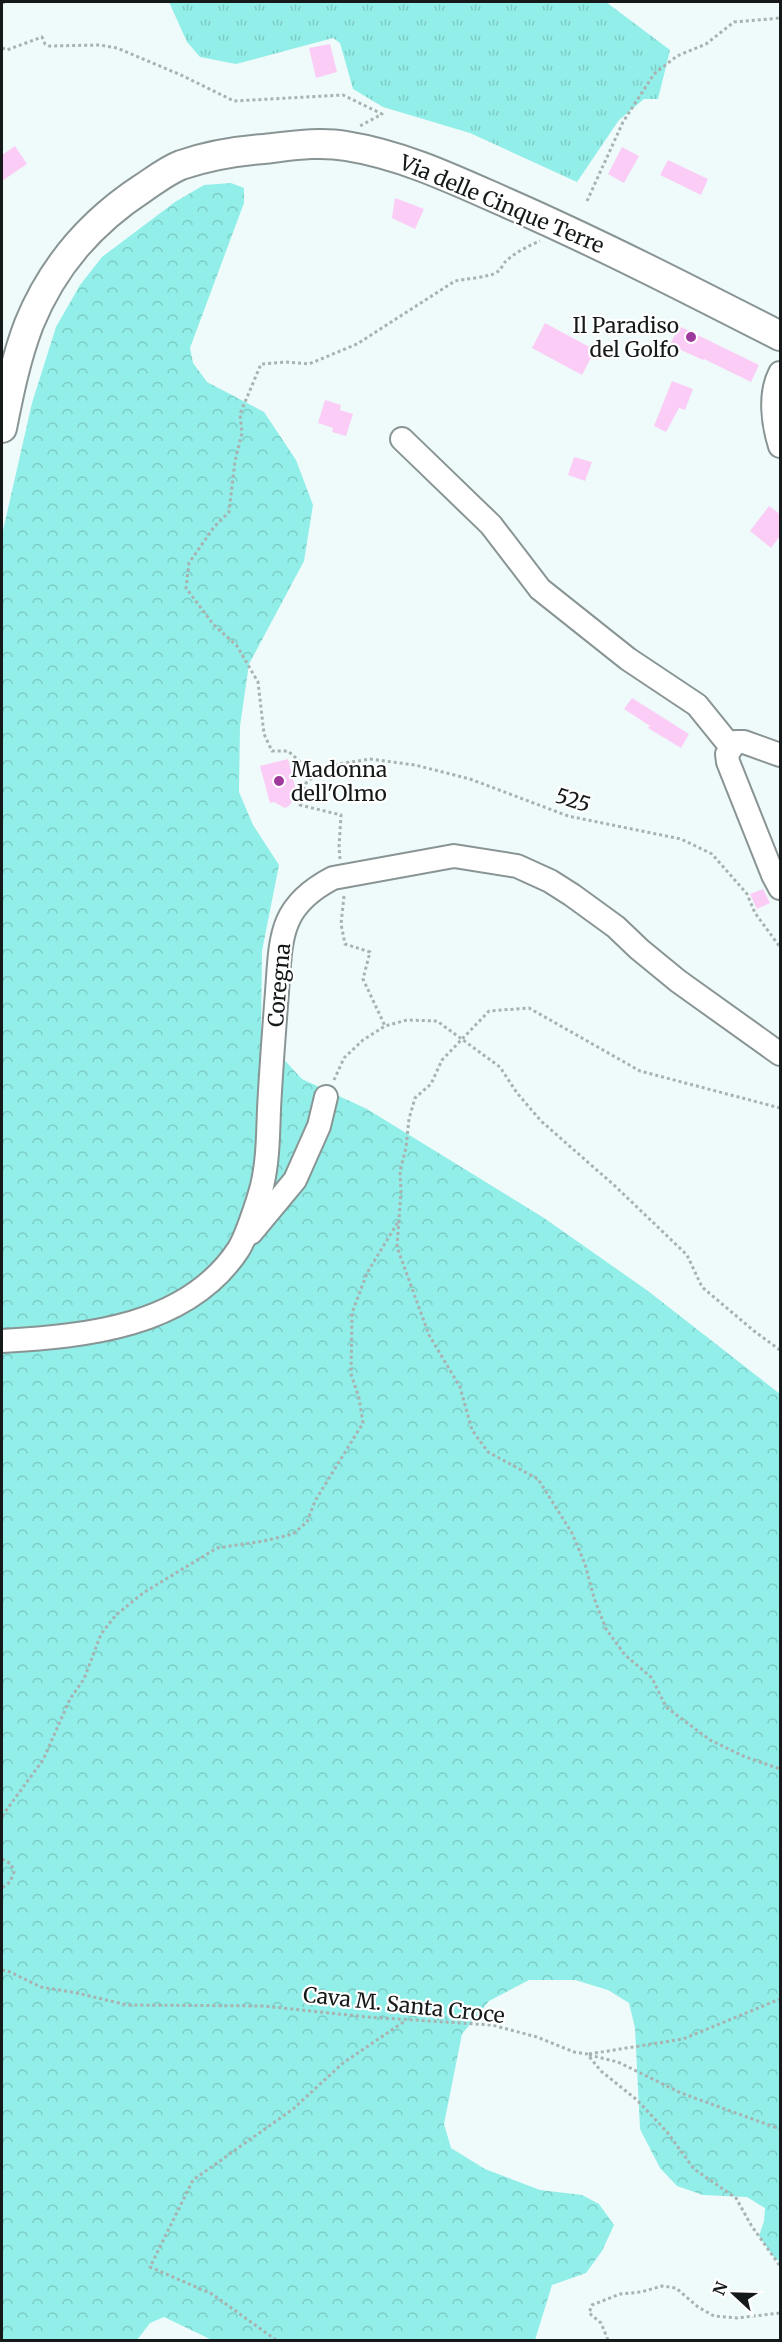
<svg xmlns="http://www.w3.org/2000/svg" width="782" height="2342" font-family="Merriweather,serif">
	<defs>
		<pattern id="grass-tufts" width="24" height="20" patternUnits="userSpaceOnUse" patternTransform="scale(1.5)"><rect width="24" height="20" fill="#92eee8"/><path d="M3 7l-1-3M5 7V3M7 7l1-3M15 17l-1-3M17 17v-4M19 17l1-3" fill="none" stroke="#7dccc6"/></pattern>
		<pattern id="forest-crowns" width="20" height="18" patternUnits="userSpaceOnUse" patternTransform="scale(1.5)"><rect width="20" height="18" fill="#92eee8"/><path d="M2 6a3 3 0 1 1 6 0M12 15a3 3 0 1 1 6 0" fill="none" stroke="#7dccc6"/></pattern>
	</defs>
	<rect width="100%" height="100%" fill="#eefbfa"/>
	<path fill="url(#grass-tufts)" d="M169,2h437l64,48 -12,49h-14l-25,21 -42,62 -107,-49 -87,-26 -30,-18 -13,-46 -7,-5 -97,26 -36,-7 -13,-15z"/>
	<path fill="url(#forest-crowns)" d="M231,183l13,5v15l-54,145 3,15 14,19 57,30 32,48 17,45 -9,56 -55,103 -9,62 -1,66 14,33 26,40 -17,86 -1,84 41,44 65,30 177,109 104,73 132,103v868l-7,-6 -14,-20 5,-15 1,-13 -18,-11 -44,-2 -26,-9 -17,-18 -20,-39 -5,-101 -6,-25 -21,-13 -33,-10h-46l-40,21 -27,33 -18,90 7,24 34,21 55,21 42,5 17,9 15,21 -12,26 -16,22 -34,12 -17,55h-323l-48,-23 -14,6 -13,17h-135v-1805l30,-132 24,-76 24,-42 22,-28 73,-55 29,-17z"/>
	<g fill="#fbcdf6">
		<path d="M330,44l7,28 -21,6 -7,-30z"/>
		<path d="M15,146l12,18 -25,17v-26z"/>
		<path d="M622,147l17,9 -15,27 -16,-9z"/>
		<path d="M668,160l40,19 -7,16 -41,-20z"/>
		<path d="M395,198l29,11 -9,20 -23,-11z"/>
		<path d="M545,323l50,27 -13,25 -50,-27z"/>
		<path d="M679,326l80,39 -8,17 -47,-23 -1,1 -33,-15z"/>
		<path d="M672,381l21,8 -8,21 -6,-2 -13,24 -12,-6z"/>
		<path d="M325,400l16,5 -1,5 13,4 -7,22 -14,-4 1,-4 -15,-5z"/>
		<path d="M574,457l18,5 -7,19 -17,-6z"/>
		<path d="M769,506l11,8v22l-9,12 -21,-17z"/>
		<path d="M632,698l57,36 -8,14 -33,-20 2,-2 -26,-17z"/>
		<path d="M288,759l9,35 -8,12 -4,2 -11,-6 -4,1 -10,-37z"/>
		<path d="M763,889l7,14 -13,6 -7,-15z"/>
	</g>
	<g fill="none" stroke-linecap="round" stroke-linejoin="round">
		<g stroke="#899594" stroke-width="26">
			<g id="minor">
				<path d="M780,373c-11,21 -7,51 0,73"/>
				<path d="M402,439l89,86 49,64 88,70 69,46 34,42"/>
				<path d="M780,755l-36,-13h-8l-9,12 1,8 45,113 7,13"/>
				<path d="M251,1233l44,-53 24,-54 7,-29"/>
				<path d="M2,1341c84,-5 185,-14 236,-91 8,-12 20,-49 24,-64 6,-25 6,-51 7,-77 2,-39 5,-78 8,-117 4,-55 2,-86 56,-114l121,-22 63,10 33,15 22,14 44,32 23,22 39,32 102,73"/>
			</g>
		</g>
		<g stroke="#899594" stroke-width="32">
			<path id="major" d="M2,428c7,-35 14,-70 27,-104 24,-59 62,-102 114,-136 12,-8 25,-18 38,-23 26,-9 55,-14 82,-16 27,-3 56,-8 83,-3 57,9 109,34 161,57 93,41 183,87 273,133"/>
		</g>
		<g stroke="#a8b2b1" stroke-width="3" stroke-dasharray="3 3" stroke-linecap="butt">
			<path d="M2,3l3,-1"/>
			<path d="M2,48l5,2 35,-13 3,7 4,2 51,-1 17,3 64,27 53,26 109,-6 39,19 -22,12"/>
			<path d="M587,201l36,-79 31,-48 23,-18 29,-12 28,-22 46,-4"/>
			<path d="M314,774l-26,-23h-16l-8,-17 -6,-52 -21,-36 -24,-22 -27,-36 3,-25 25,-36 15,-15 6,-51 7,-28 -2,-19 21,-50 24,-2 24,2 48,-20 98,-63c9,-2 36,-4 42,-9 4,-2 6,-8 9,-11 10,-9 22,-15 34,-20"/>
			<path d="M340,859l-1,-12 2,-32 -41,-10v-4l6,-18 20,-17 44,-7 45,6 55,14 98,37 113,23 31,15 35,40 8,19 25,34"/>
			<path d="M344,896l-3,28 4,20 25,8 -7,27 22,47"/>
			<path d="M334,1080l10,-22 19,-18 22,-14 22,-6 30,1 63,46 17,26 24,28 74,65 72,69 15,32 52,44 26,19"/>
			<path d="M780,1108l-140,-37 -111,-63 -40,3 -47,49 -11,24 -16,14 -6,21 -3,29 -6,23 1,20 -4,56 32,88 31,52 12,43 16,22 50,27 34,54 13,31 9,34 12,31 19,26 27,23 14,29 44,33 33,16 37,13"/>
			<path d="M2,1816l41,-56 27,-61 14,-20 17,-45 15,-19 27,-22 74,-45 47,-7 29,-7 14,-12 8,-21 48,-78 -4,-25 -8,-24 1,-61 15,-40 31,-51"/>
			<path d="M2,1859l9,5 3,8 -4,10 -8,6"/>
			<path d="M2,1970l8,2 31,15 36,6 50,12 137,1 103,11 125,8 45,12 37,15 13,2 14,17 36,29 30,32 27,37 42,29 15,27 29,41"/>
			<path d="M589,2054l94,-15 97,-40"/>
			<path d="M589,2055l29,7 63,31 99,36"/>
			<path d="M276,2340l-64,-46 -62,-27 43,-87 100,-71 50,-46 62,-42"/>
			<path d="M608,2340l-7,-17 -12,-10 3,-8 28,-11 21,-2 21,-6 14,2 22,19 16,9 23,2 43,-5"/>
		</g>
		<use href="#minor" stroke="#fff" stroke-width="22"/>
		<use href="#major" stroke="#fff" stroke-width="28"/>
	</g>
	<g fill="#a0399c" stroke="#fff" stroke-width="2">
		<circle cx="691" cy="337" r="6"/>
		<circle cx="279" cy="781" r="6"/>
	</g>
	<g text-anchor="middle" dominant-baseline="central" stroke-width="4.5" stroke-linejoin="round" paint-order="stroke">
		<g font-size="21" fill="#151919" stroke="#fff">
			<text transform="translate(502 204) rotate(23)">Via delle Cinque Terre</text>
			<text transform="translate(573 800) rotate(18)">525</text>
			<text transform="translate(279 985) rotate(-85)">Coregna</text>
			<text transform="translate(404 2005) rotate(6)">Cava M. Santa Croce</text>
		</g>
		<g font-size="21" fill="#151919" stroke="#fff" text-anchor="end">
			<text x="679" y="325">Il Paradiso<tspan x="679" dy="24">del Golfo</tspan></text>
			<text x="291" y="769" text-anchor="start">Madonna<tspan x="291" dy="24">dell'Olmo</tspan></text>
		</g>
	</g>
	<rect width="782" height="2342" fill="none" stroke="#151919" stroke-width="6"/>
	<g transform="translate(734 2294) rotate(292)" stroke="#ffffff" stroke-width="4.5" paint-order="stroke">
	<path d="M0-4.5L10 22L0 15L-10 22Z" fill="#151919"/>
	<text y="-9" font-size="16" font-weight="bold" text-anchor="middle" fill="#151919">N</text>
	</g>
</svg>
